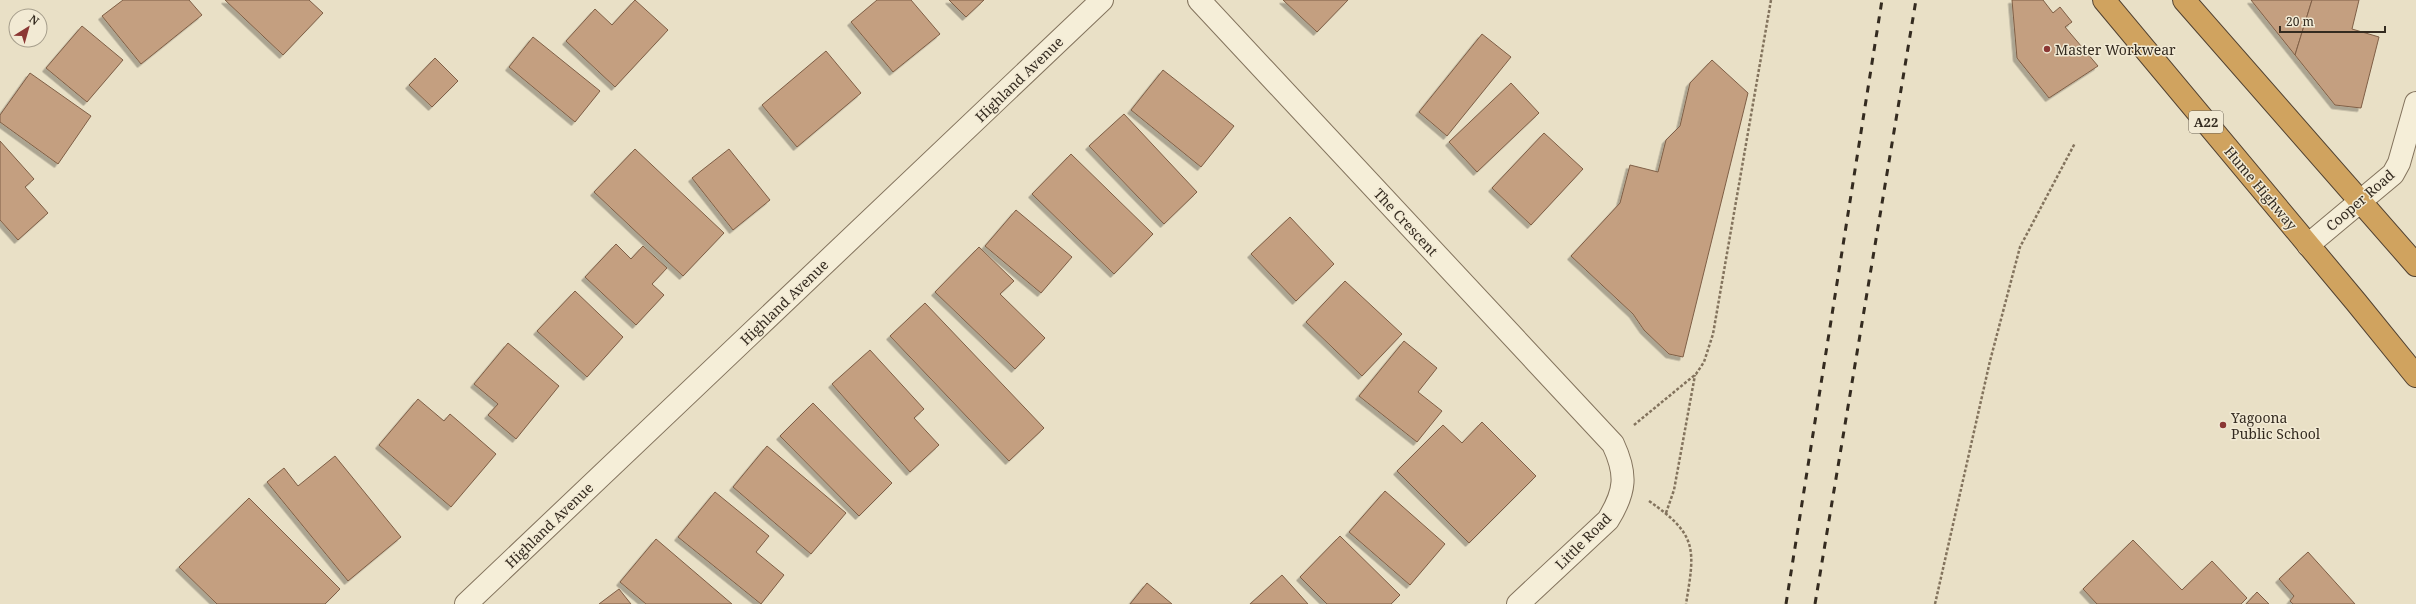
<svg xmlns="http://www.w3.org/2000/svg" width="2416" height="604" font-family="'Noto Serif',serif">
	<defs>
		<filter id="shadow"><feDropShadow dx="-3.5" dy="3.5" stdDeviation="0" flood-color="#0004"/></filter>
	</defs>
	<rect width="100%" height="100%" fill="#e9e0c6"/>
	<g fill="#c49f80" stroke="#7f5f46" filter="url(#shadow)">
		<path d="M123,0h66l13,15 -61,49 -39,-48z"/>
		<path d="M225,0h84l14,13 -40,42z"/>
		<path d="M635,0l33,30 -53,57 -49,-46 29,-32 17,16z"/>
		<path d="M877,0h34l29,34 -47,38 -42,-50z"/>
		<path d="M949,0h35l-18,17z"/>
		<path d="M1283,0h65l-31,32z"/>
		<path d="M2012,0h31l10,13 7,-6 12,15 -7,5 33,39 -49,32 -32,-40z"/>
		<path d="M2251,0h61l-17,55z"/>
		<path d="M2312,0h47l-7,29 27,8 -18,71 -26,-3 -40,-50z"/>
		<path d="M82,26l41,34 -36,42 -41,-34z"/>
		<path d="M1482,34l29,23 -64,79 -28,-24z"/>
		<path d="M533,37l67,54 -25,31 -66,-55z"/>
		<path d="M826,51l35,42 -64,54 -35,-42z"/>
		<path d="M435,58l23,23 -26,26 -23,-22z"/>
		<path d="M1712,60l36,33 -65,264 -14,-3 -25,-24 -11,-16 -62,-58 49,-53 10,-38 28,7 8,-32 14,-14 10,-43z"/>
		<path d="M1163,70l71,56 -33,41 -70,-57z"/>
		<path d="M30,73l61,43 -33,48 -58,-42v-7z"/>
		<path d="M1511,83l28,30 -62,59 -28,-30z"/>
		<path d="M1124,114l73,78 -33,32 -75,-78z"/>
		<path d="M1544,133l39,36 -52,56 -39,-37z"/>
		<path d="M0,141l34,38 -9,8 23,26 -30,27 -18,-20z"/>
		<path d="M635,149l89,84 -41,43 -89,-84z"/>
		<path d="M729,149l41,51 -37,30 -41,-52z"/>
		<path d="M1071,154l82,80 -39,40 -82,-80z"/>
		<path d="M1016,210l56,47 -31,36 -56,-47z"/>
		<path d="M1290,217l44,47 -38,37 -45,-47z"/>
		<path d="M616,244l15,15 12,-13 24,22 -15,16 12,11 -28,30 -51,-48z"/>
		<path d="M979,247l35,34 -14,13 45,44 -30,31 -80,-77z"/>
		<path d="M1345,281l57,53 -40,42 -56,-54z"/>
		<path d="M575,291l48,46 -36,40 -50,-46z"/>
		<path d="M925,303l119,125 -35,33 -119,-125z"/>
		<path d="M1404,341l33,27 -19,24 24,19 -25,31 -58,-46z"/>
		<path d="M508,343l51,43 -43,53 -28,-24 10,-11 -24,-20z"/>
		<path d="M870,350l54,59 -10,9 25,27 -29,27 -78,-88z"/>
		<path d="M418,399l26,22 6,-7 46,40 -45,53 -72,-62z"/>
		<path d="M813,403l79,80 -33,33 -79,-80z"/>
		<path d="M1482,422l54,54 -67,67 -72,-72 46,-46 19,18z"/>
		<path d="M767,446l79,67 -35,41 -78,-67z"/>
		<path d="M335,456l66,81 -53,44 -81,-99 17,-14 14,18z"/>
		<path d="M1385,491l60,53 -35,41 -61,-53z"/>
		<path d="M715,492l54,44 -13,16 28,23 -23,29 -83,-67z"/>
		<path d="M249,498l91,91 -15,15h-108l-38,-37z"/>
		<path d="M1340,536l60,59 -9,9h-64l-27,-27z"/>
		<path d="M656,539l76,65h-86l-26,-22z"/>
		<path d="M2133,540l49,50 30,-29 35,37 -6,6h-144l-14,-15z"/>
		<path d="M2308,552l47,52h-62l-3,-3 4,-5 -15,-17z"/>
		<path d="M1282,575l26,29h-58z"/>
		<path d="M1147,583l25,21h-42z"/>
		<path d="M619,589l12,15h-32z"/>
		<path d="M2257,592l12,12h-23z"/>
	</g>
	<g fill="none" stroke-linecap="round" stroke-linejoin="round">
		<g stroke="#83735d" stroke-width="24">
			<g id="minor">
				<path d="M1199,0l414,444c14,30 13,47 -5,76l-90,84"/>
				<path d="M2308,245l85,-71 6,-11 17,-60"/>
				<path d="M466,604l636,-604"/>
			</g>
		</g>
		<g stroke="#514131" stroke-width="24">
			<g id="highway">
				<path d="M2104,0l252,302 60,74"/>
				<path d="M2184,0l232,265"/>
			</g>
		</g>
		<g stroke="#83735d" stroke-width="2.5" stroke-dasharray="3 2" stroke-linecap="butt">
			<path d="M1634,425l62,-51 8,-12 9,-28 58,-334"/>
			<path d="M1649,501c49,34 46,48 37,103"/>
			<path d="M1666,513l8,-23 21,-115"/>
			<path d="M1935,604l55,-243 30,-114 55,-104"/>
		</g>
		<use href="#minor" stroke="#f5eed8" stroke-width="22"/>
		<use href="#highway" stroke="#d0a35f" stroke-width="22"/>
		<g stroke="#342b20" stroke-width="3" stroke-dasharray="7 7" stroke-linecap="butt">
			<path d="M1786,604l96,-604"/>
			<path d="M1815,604l101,-604"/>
		</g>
	</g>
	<g fill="#8b3734" stroke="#f2ead4" stroke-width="1.5">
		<circle cx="2047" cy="49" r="4"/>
		<circle cx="2223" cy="425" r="4"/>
	</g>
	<g text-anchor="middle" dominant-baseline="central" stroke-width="3" stroke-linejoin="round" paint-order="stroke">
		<rect fill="#f2ead4" stroke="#6d6456" stroke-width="1" x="2189" y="111" width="34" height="22" rx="3"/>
		<g font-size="13" font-weight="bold" fill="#342b20">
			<text x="2206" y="122">A22</text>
		</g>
		<g font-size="14" fill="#342b20" stroke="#f2ead4" text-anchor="start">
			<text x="2055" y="49">Master Workwear</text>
			<text x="2231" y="417">Yagoona<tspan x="2231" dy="16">Public School</tspan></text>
		</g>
		<g font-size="14" fill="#342b20" stroke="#f2ead4">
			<text transform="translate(1019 79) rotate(-44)">Highland Avenue</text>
			<text transform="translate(2261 188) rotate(50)">Hume Highway</text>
			<text transform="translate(2360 200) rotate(-41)">Cooper Road</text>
			<text transform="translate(1406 222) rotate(47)">The Crescent</text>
			<text transform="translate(784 302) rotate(-44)">Highland Avenue</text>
			<text transform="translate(549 525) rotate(-44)">Highland Avenue</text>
			<text transform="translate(1583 541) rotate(-45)">Little Road</text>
		</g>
	</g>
	<g transform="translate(28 28) rotate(37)"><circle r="19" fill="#f2ead4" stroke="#a69e8c"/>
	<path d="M0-3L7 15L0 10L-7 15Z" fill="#8b3734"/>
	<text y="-6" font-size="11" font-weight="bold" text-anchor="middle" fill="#342b20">N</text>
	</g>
	<path d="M2280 26v6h105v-6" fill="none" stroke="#342b20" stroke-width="2"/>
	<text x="2286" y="26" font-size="12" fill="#342b20" stroke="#f2ead4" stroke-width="3" paint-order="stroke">20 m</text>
</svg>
